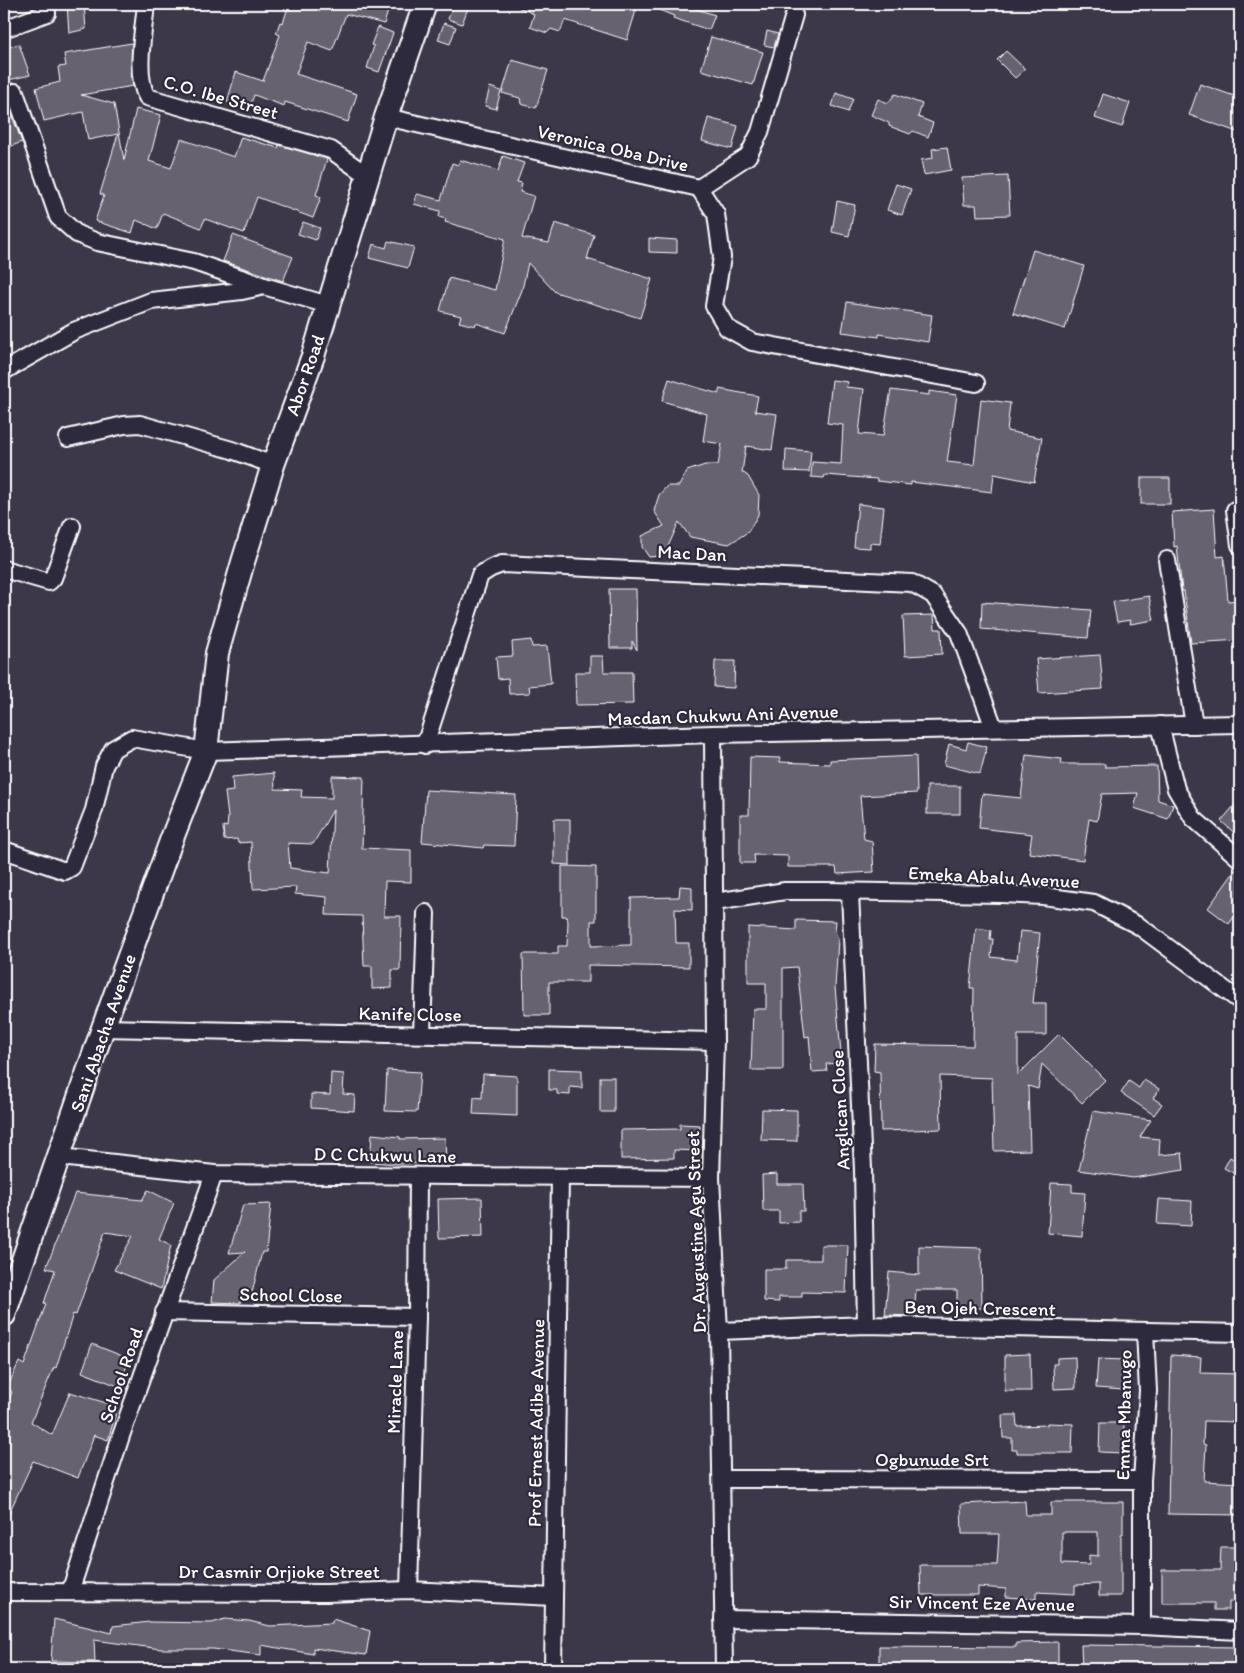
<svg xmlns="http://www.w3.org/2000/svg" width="1244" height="1673" font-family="Itim,sans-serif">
	<rect width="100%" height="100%" fill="#3c3749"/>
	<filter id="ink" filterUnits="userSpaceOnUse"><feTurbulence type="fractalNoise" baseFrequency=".02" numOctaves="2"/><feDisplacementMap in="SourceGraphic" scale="10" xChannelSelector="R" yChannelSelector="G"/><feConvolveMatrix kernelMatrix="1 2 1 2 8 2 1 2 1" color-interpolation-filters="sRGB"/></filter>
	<g filter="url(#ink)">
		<g fill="#666270" stroke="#fff" fill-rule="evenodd">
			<path d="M67,4h17l2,25 -17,4z"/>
			<path d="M289,4h91v2l9,2 -5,16 -38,-10 -14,37 -24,-9 -12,32 61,20 -9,28 -63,-20 -1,4 -30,-11 -5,14 -22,-7 9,-30 27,9 17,-46 -4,-2 4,-11 3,1z"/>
			<path d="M454,4l14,4 -6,16 -14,-5z"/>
			<path d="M511,4h127l-11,36 -62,-20 -5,12 -9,-3 -4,4 -17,-6 4,-13z"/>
			<path d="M644,4h37l34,11 -6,15 -36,-12 1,-2z"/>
			<path d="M444,23l12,4 -6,17 -12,-4z"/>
			<path d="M378,27l15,6 -14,39 -12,-4 7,-22 -3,-1z"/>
			<path d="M767,31l11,3 -4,13 -10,-2z"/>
			<path d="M711,37l52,15 -10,33 -52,-15z"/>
			<path d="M132,43l1,43 -52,9 33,9 10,56 12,-51 25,6 -12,46 22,7 10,-29 53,18 7,-20 37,11 1,-3 48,14 -11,36 5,2 -8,21 -56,-21 -13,36 -39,-14 -4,9 -38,-15 -6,16 -21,-9 -4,13 -37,-12 9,-26 -4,-1 18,-60 -30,6 -5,-28 -39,9 -8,-33 24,-6 -2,-15 8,-1 -2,-12z"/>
			<path d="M19,44l11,31 -26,6v-33z"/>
			<path d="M1006,51l19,18 -10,9 -18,-18z"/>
			<path d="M512,60l36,10 -12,38 -15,-4 -1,-6 -18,-5z"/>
			<path d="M1200,84l40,14v35l-51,-18z"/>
			<path d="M490,87l11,4 -5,18 -11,-3z"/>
			<path d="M836,93l17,6 -5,13 -16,-6z"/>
			<path d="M4,94l18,48 -18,7z"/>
			<path d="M895,94l27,10 -4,13 15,6 -5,14 -15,-6 -3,3 -21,-8v-3l-18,-8 7,-16 10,4z"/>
			<path d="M1103,94l27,9 -8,24 -27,-9z"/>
			<path d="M708,118l30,8 -6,23 -30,-8z"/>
			<path d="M947,147l4,23 -27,5 -3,-15 12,-2 -1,-9z"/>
			<path d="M503,156l21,7 -7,19 5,1 -2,9 14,4 -12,42 27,5 6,-20 39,12 -7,24 65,20 -12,39 -85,-26 -27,-29 -6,27 -17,43 -29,-10 -1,3 -16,-4 2,-6 -21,-5 9,-33 46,12 10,-51 -60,-17 1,-3 -7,-2 1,-6 -26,-7 3,-10 24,6 11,-37 6,2 2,-5 38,11z"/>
			<path d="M1008,176l2,39 -33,1 -1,-11h-12l-2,-27z"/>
			<path d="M896,184l15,5 -9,26 -15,-5z"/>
			<path d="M837,201l18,4 -6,31 -17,-4z"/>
			<path d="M303,222l17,6 -4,12 -18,-6z"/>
			<path d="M233,235l60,22 -10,24 -60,-20z"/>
			<path d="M649,238l28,2v13l-28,-1z"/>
			<path d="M388,241l26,6 -6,21 -39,-10 4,-14 13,4z"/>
			<path d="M1033,250l51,16 -19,63 -52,-16z"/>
			<path d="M847,302l85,13 -4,27 -49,-8v3l-37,-5z"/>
			<path d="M669,379l50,15v-5l39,7 -3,15 22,3 -5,36 -26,-4 -4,26 6,4 11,19 -1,20 -10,17 -19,12 -39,-7 -11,-15 -13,29 -7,5 -10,1 -7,-10v-11l22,-10 -10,-15 5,-16 8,-9h12l8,-15 18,-6h13l4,-21 -19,-3 4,-27 -45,-13z"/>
			<path d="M832,380l16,2 -2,5 18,2 -5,45 24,2 8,-46 38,5v-4l28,4 -10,67 27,3 7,-66 29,4 -3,28 35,7 -8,44 -40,-8 -2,18 -81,-10v3l-34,-4v-2l-52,-4 -1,3 -13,-1 1,-15 29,2 2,-39 -16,-2z"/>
			<path d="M786,449l25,2 -2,21 -24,-1z"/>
			<rect x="1141" y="478" width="29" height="26"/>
			<path d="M858,504l26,3 -4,37 -10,-1v5l-16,-1z"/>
			<path d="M1214,509l3,48 7,-1 4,45 12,-1v40l-49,3 -7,-52h-2l-5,-45 -3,1 -2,-35z"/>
			<path d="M609,589h27l1,61 -5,-9v7h-22z"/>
			<path d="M1149,596l5,24 -24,4 1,-4 -14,2 -4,-20z"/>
			<path d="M982,602l109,8 -3,28 -107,-9z"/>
			<path d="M934,615l1,14h6l1,25 -37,2 -2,-40z"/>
			<path d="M531,640l1,7 15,-1 4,38 -22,2 1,7 -21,1 -1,-16 -10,1 -2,-22 17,-1 -1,-14z"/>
			<path d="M1100,655l3,34 -64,4 -3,-34z"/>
			<path d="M590,656h13l1,16h28l1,32 -57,1 -1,-33h15z"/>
			<path d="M715,661h20l-1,27 -20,-1z"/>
			<path d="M968,742l19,5 -7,27 -36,-9 5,-21 17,5z"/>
			<path d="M1026,755l36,4 -1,5h44v3l52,-1 1,34 15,5 -5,14 -34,-11 4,-15 -36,1 -5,27 -8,-2 -6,41 -54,-7 3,-19 -53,-6 3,-34 39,4z"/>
			<path d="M916,756l1,37 -57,3 4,43 8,2 2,31 -37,2 -1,-7h-48v-11l-34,-1 1,8h-15v-48h9l1,-58 30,1v4l50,2v-4z"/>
			<path d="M274,773l1,16 27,1 -1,7 31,1v-22l32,1 -2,71 49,2v32l-26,-1 -1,35h17l-1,54h-8v18l-20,1v-23h-8l-2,-50 -36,-1 1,-18 -32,-3 1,-7 -43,2 -2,-47 -13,1 -1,-4 -13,1 -1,-14 4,1 1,-10 -3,-25 8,-1 -1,-14zM333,810l-3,63 -40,-5 -2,-25 25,1z"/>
			<rect x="927" y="786" width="33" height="28"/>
			<path d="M426,790l90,5 -2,51 -30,-1 -1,3 -61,-6z"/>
			<path d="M1240,799v39l-19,-17z"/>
			<path d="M554,819h16v46l-16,-1z"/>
			<path d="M562,866l34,1v54h-5v25l40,-1v-47l48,-1 1,-11 12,1v23l-17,-1 1,34h13v24l-101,-2v17h-39v33h-25l-1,-61h35v-8h9l1,-25 -2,-5h-4z"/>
			<path d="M1237,868l3,1v39l-11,16 -21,-16z"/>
			<path d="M796,920l40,1 -1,10 3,9 -3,47 7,76 -16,1 1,7 -15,1 -3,-36 -4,1 -8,-70 -14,1v102h-32l2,-61h13v-26h-18v-56l48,3z"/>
			<path d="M976,928l15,2 -1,9h3l-2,18 26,3 3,-29 20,2 -7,70h13v32h-28v40l41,-41 46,46 -23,23 -40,-39 -4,25 -10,-3 2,64 -36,1 -2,-73 -52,-2 1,53 -60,2 -1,-59 -6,-1 1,-27 98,2 1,-58h-4z"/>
			<path d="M549,1069l33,1v18l-12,-1v8l-13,-1v-4h-8z"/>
			<path d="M387,1070l33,2 -3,40 -32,-1z"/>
			<path d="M331,1073l13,1 -1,20 12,1 -1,16 -43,-3v-14l19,1z"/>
			<path d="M483,1074l34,2v40l-44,-2 1,-17 8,1z"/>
			<rect x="600" y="1077" width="14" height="35"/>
			<path d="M1144,1080l15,9 -6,9 9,6 -8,11 -33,-22 8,-12 10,7z"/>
			<path d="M762,1109l35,1v31l-36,-1z"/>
			<path d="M1093,1111l58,9 -11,17 20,2 -1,16 23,-2 2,17 -51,8 -54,-8z"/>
			<path d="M680,1124l20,1 -2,26 -24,-1v8l-53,1v-29l59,-1z"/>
			<path d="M372,1134l28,3v2l45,-1 1,24 -48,2 -28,-2z"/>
			<path d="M1230,1157l10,6v14l-16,-9z"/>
			<path d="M777,1174v10h26l1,27h-5v11l-20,1v-12h-16l-1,-36z"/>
			<path d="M1051,1183l21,1v8l13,1 -3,43 -34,-3z"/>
			<path d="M148,1190l26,13 -15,36 12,6 -10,44 -47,-19 19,-34 -28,-4 -29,83 -3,-1 -17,54 -2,-1 -23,55 21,13 18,-43 46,14 1,4 -9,30 -14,-5 -16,43 -45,-17 -29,63v-113l8,-19 -5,-4 12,-26 5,3 22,-61 -2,-1 11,-33 -9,-2 29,-75 67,7z"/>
			<path d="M482,1198l1,39 -44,1 -1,-39z"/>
			<path d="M1159,1199l33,2 -1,25 -34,-2z"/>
			<path d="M271,1204l-5,48h-4l-11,45 -9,-3 -2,9 -28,-1 2,-22 31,-28 -16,1 14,-48z"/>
			<path d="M821,1245h27l-2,48 -44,-1v5h-23v5l-15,-1v-32h22v-9h35z"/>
			<path d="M919,1246l62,2 1,60h-25v-18h-41l-2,26 -29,-1 4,-43 30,3z"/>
			<path d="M92,1344l38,15 -12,27 -36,-14z"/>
			<path d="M1030,1354l1,37h-26v-36z"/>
			<path d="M1171,1355l30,2 -1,16 40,1v48l-36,-1 -1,23 3,1 -2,36 36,2v32l-72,-1z"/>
			<path d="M1075,1357l1,31 -22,1 -1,-25h4v-6z"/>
			<path d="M1098,1359l27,1 -2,30 -27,-2z"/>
			<path d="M1002,1415h14l1,11 30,-1v-2l26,1 -1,29h-55v-3h-5v-12h-9z"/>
			<path d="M1100,1423h24l-1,30 -24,-1z"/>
			<path d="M1025,1501l1,14h25v-13h72v32h-2v62h-22v-12l-24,1v9l-39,-2v7l-30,-2v-8l-28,-2v8h-57l-1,-30h77l2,-31h-37l-1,-30zM1062,1532h36v24l-9,-1v10l-27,-1z"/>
			<path d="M1221,1547h19v55h-11v8h-15v-7h-52v-33h58z"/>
			<path d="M54,1619l58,14 1,-7 37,-4 62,1 13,-4 24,2 21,5 62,-3 1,-4 37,12 -4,24 -53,-7v6l-52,-9v10l-48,-6h-52l-67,-9 1,22 -44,-1z"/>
			<path d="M1058,1642v27h-179v-23l137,1v-4z"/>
			<path d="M1081,1645l159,2v22h-158z"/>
		</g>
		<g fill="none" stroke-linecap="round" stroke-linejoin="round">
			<g stroke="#fff" stroke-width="20">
				<g id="street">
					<path d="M146,4c-2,25 -12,71 1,93l184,53 37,26"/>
					<path d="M4,29l43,-16"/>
					<path d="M15,92l43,125 19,17 20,8 97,20 70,24 64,19"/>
					<path d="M386,117l313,71 17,26 6,43 -8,49 13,22 25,14 224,41"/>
					<path d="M699,188l49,-32 12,-24 34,-117"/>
					<path d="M4,371l70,-40 77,-30 91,-10 22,-5"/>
					<path d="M68,438l56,-13 16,-1 92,26 41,15"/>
					<path d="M1235,510l5,35"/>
					<path d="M1167,560l27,165"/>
					<path d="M4,569l45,13 4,-4 19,-52"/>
					<path d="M1160,725l16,64 17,29 47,41"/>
					<path d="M713,734l2,307 -4,137 8,153 5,338"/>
					<path d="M425,745l55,-170 11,-7 11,-4 410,19 21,12 26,38 35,95"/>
					<path d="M4,850l61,21 7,-4 22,-57 10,-44 9,-17 19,-11 74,13 507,-17 527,-10"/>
					<path d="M850,893l13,276 3,156"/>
					<path d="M715,902l70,-11h40l176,3 42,2 51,7 45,23 101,75"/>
					<path d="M103,1028l612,13"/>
					<path d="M422,1034l4,-121"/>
					<path d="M60,1157l154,17 497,4"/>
					<path d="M164,1312l253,5"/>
					<path d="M719,1331l147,-6 374,8"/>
					<path d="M722,1479l420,1"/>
					<path d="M409,1590l8,-273 1,-141"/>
					<path d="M4,1592l322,1 83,-3 145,7"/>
					<path d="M70,1592l52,-159 92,-259"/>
					<path d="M723,1619l419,7 98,5"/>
					<path d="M1142,1626v-146l6,-89 -3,-60"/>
					<path d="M553,1669l7,-492"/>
				</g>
			</g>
			<g stroke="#fff" stroke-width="26">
				<path id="secondary" d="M4,1315l99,-287 68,-187 35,-90 11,-98 26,-91 30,-97 40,-109 73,-239 39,-113"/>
			</g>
			<use href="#street" stroke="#2f2a3d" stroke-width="16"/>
			<use href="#secondary" stroke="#2f2a3d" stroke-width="22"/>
		</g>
	</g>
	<g text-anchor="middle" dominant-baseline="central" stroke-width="4.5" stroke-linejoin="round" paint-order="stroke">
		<g font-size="19" fill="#fff" stroke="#2f2a3d">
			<text transform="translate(221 97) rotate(16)">C.O. Ibe Street</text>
			<text transform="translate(613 148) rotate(13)">Veronica Oba Drive</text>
			<text transform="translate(305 375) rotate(-71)">Abor Road</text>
			<text transform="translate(692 553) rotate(3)">Mac Dan</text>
			<text transform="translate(723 715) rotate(-2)">Macdan Chukwu Ani Avenue</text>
			<text transform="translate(994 877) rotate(3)">Emeka Abalu Avenue</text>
			<text transform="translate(410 1014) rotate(1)">Kanife Close</text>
			<text transform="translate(103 1033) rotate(-71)">Sani Abacha Avenue</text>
			<text transform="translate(840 1110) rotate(-93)">Anglican Close</text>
			<text transform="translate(385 1155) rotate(1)">D C Chukwu Lane</text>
			<text transform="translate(696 1232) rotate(-92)">Dr. Augustine Agu Street</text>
			<text transform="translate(291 1295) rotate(1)">School Close</text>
			<text transform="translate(980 1308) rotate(1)">Ben Ojeh Crescent</text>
			<text transform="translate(121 1375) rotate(-71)">School Road</text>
			<text transform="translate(395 1382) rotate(-88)">Miracle Lane</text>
			<text transform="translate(1124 1415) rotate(-89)">Emma Mbanugo</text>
			<text transform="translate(536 1423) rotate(-89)">Prof Ernest Adibe Avenue</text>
			<text x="932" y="1459">Ogbunude Srt</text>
			<text x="279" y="1571">Dr Casmir Orjioke Street</text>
			<text transform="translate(982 1603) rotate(1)">Sir Vincent Eze Avenue</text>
		</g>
	</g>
	<rect width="1244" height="1673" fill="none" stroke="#2f2a3d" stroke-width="20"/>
	<rect x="10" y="10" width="1224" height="1653" fill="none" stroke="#fff" stroke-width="2" filter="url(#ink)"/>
</svg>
